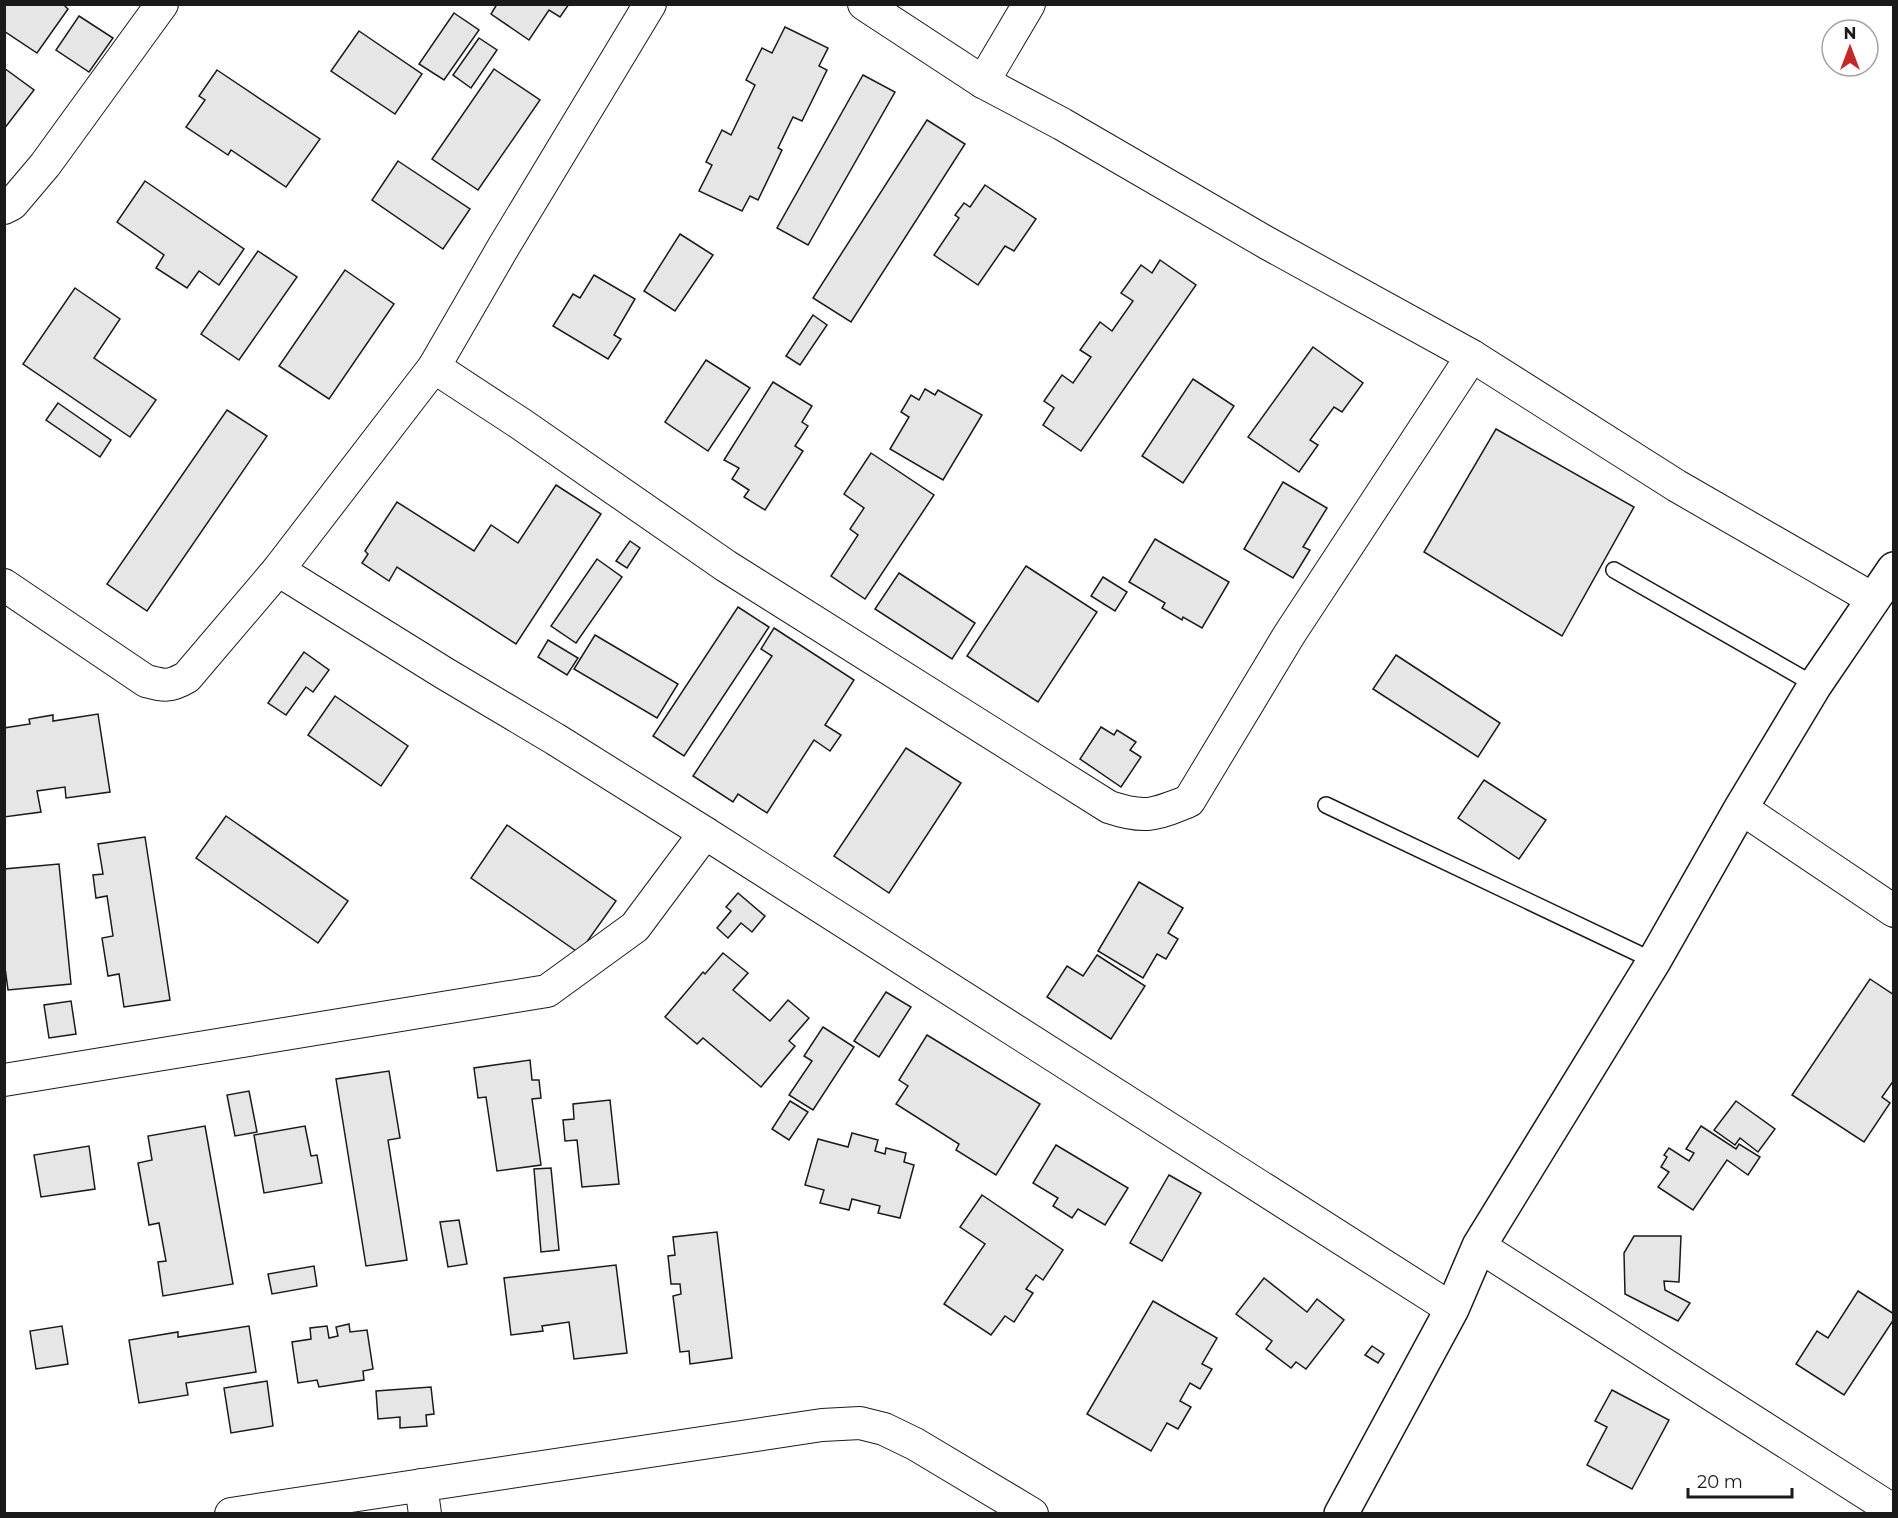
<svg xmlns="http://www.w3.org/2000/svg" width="1898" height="1518" font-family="Montserrat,sans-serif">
	<rect width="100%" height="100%" fill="#fff"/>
	<g fill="#e6e6e6" stroke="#1a1a1a" stroke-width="1.5">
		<path d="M4,4h59l5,5 -31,44 -33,-22z"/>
		<path d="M497,4h72l-9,13 -11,-7 -20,30 -38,-26z"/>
		<path d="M454,13l25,17 -35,50 -25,-16z"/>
		<path d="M79,16l34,22 -24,34 -33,-22z"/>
		<path d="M785,27l43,21 -9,18 8,4 -25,51 -9,-4 -15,31 4,2 -24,50 -8,-4 -8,15 -43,-20 13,-26 -6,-3 16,-32 9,5 24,-50 -9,-5 16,-32 10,5z"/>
		<path d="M359,31l63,43 -27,40 -64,-43z"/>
		<path d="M479,38l18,12 -26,38 -18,-13z"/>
		<path d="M4,68l30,22 -30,39z"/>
		<path d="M494,69l46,31 -62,90 -46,-31z"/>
		<path d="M217,70l103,69 -34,48 -55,-37 -3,5 -42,-28 19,-27 -6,-4z"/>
		<path d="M863,75l32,17 -87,153 -31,-17z"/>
		<path d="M927,120l38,24 -114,178 -38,-24z"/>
		<path d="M398,161l72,48 -27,40 -71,-49z"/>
		<path d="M145,181l99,68 -25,36 -20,-14 -12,17 -31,-20 8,-13 -47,-33z"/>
		<path d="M985,185l51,34 -22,32 -9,-5 -27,39 -44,-30 25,-37 -4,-3 9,-12 6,4z"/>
		<path d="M680,234l33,21 -38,56 -31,-20z"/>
		<path d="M258,251l39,26 -58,83 -38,-26z"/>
		<path d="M1160,260l36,25 -115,166 -38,-26 11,-17 -10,-7 18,-26 11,8 18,-26 -11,-7 20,-28 12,9 21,-30 -12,-8 20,-28 11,8z"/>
		<path d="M345,270l49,34 -65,95 -50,-33z"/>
		<path d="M594,275l41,24 -21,36 7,4 -13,20 -55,-33 20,-32 7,4z"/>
		<path d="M75,288l45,31 -26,39 62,42 -26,37 -107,-73z"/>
		<path d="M813,315l14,10 -27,40 -14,-9z"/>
		<path d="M1313,347l50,36 -21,29 -8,-5 -24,33 8,5 -19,27 -51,-35z"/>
		<path d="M706,360l44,28 -42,63 -43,-29z"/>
		<path d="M1193,379l41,27 -51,77 -41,-27z"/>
		<path d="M773,382l39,24 -10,16 6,4 -13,20 8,5 -38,59 -21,-13 5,-7 -17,-11 7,-11 -15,-8z"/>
		<path d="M925,389l10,6 3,-5 44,25 -39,65 -53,-31 19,-32 -8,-5 10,-17 8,5z"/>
		<path d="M58,403l53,37 -11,17 -54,-37z"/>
		<path d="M227,410l40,26 -120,175 -40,-27z"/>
		<path d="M1496,429l138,78 -72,129 -138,-84z"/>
		<path d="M871,453l63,42 -69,104 -34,-23 27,-41 -8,-6 14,-21 -20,-14z"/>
		<path d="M1283,482l44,26 -24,39 7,3 -17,28 -49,-29z"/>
		<path d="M556,485l45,29 -85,130 -119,-77 -8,14 -27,-18 6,-9 -3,-3 32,-49 77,49 17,-26 27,18z"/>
		<path d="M1155,539l74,43 -27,46 -19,-11 -1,3 -20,-12 3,-5 -36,-21z"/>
		<path d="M630,541l10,7 -13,20 -11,-7z"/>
		<path d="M597,559l25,18 -46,66 -25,-17z"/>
		<path d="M1026,566l71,46 -59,90 -71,-46z"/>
		<path d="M899,573l76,50 -23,36 -77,-50z"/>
		<path d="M1103,577l24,15 -12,19 -24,-15z"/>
		<path d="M738,607l31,20 -85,129 -31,-20z"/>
		<path d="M774,628l80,52 -29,45 16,10 -11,16 -16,-11 -47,73 -29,-19 -5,8 -40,-26 79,-120 -11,-7z"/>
		<path d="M595,635l83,49 -21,34 -83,-49z"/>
		<path d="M548,640l30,18 -11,17 -29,-18z"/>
		<path d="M304,652l25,18 -16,22 -7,-5 -20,28 -18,-12z"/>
		<path d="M1396,655l104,68 -22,34 -105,-68z"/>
		<path d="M335,696l73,50 -27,40 -73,-51z"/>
		<path d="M98,714l12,78 -44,6 -1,-11 -28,4 4,21 -37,5v-89l26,-4 -1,-5 24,-4v6z"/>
		<path d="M1101,727l13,8 3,-5 19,12 -6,8 11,7 -20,30 -41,-28z"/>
		<path d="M906,748l55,35 -72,110 -55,-37z"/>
		<path d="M1484,780l62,40 -27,39 -61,-41z"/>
		<path d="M226,816l122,85 -30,42 -122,-85z"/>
		<path d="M507,825l109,76 -37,52 -108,-75z"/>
		<path d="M145,837l25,163 -46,7 -5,-33 -11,2 -6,-38 11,-2 -6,-40 -11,2 -3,-23 10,-1 -5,-30z"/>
		<path d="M59,864l12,120 -63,6 -4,-30v-91z"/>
		<path d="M1139,882l44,26 -15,25 10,6 -12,20 -9,-5 -14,24 -45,-27z"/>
		<path d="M738,893l27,23 -13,16 -11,-9 -13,15 -11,-10 14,-17 -5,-4z"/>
		<path d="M723,953l25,20 -15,17 37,31 18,-21 21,18 -20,23 6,5 -34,41 -58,-49 -6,6 -32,-27 38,-45 2,2z"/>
		<path d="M1097,955l48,31 -34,53 -64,-42 20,-31 16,10z"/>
		<path d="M1870,979l24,16v85l-12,17 8,6 -26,39 -72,-47z"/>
		<path d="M886,992l25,15 -32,50 -25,-16z"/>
		<path d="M71,1001l5,33 -27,4 -5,-33z"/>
		<path d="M823,1027l31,20 -41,63 -24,-15 23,-34 -8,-5z"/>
		<path d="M927,1035l113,69 -44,71 -40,-25 3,-6 -63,-40 12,-18 -9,-6z"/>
		<path d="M530,1060l2,20h7l2,18 -9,1 9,66 -44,6 -11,-74 -8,1 -4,-30z"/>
		<path d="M389,1071l11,67 -12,2 19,120 -41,6 -30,-187z"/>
		<path d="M249,1091l8,41 -22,4 -8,-41z"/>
		<path d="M610,1100l9,84 -37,3 -5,-47 -12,1 -2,-21 11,-1 -1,-15z"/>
		<path d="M790,1101l18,11 -19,28 -17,-11z"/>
		<path d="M1736,1101l39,28 -17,23 -18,-14 -5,7 -21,-15z"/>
		<path d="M205,1126l28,158 -70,12 -5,-34 8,-1 -7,-38 -10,2 -11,-62 14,-3 -4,-24z"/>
		<path d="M305,1126l6,30 6,-1 5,28 -58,10 -10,-58z"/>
		<path d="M1701,1126l35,23 3,-5 21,13 -12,18 -21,-15 -34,50 -35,-23 11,-15 -8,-5 6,-10 -3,-2 5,-7 20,13 5,-8 -8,-4z"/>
		<path d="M852,1133l26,7 -3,11 10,3 1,-6 20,5 -2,9 10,3 -14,53 -22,-5 2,-7 -28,-7 -3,11 -29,-7 4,-13 -19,-5 13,-46 30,8z"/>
		<path d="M1056,1145l72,43 -23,37 -27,-16 -6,9 -19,-12 5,-8 -25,-15z"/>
		<path d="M89,1146l6,43 -54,8 -7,-42z"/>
		<path d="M551,1168l8,82 -18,2 -7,-83z"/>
		<path d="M1169,1175l32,18 -39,68 -32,-18z"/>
		<path d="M982,1195l81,55 -20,30 -7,-5 -10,14 7,4 -19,29 -9,-6 -14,19 -47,-31 41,-60 -25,-17z"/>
		<path d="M459,1220l8,44 -19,3 -8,-45z"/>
		<path d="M717,1232l15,126 -42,6 -1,-13 -9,1 -7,-56 8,-2 -1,-10h-9l-3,-28 7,-1 -2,-18z"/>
		<path d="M1634,1236h47l-2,46 -15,-1 1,9 25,13 -12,18 -53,-27 -1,-41z"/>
		<path d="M616,1265l11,88 -53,6 -5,-37 -27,4 1,5 -32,4 -7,-57z"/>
		<path d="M314,1266l3,20 -45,8 -4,-20z"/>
		<path d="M1264,1278l43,34 10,-13 27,21 -38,49 -10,-7 -5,6 -25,-19 6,-8 -36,-27z"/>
		<path d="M1858,1291l36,23v5l-50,76 -48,-31 21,-33 11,7z"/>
		<path d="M1153,1301l64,37 -15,26 10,5 -12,20 -10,-6 -10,18 11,6 -13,22 -11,-6 -16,28 -64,-37z"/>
		<path d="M349,1324l1,8 17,-2 6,39 -10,2 1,9 -45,7 -2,-7 -19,3 -6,-41 19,-3 -1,-11 17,-2 2,12 9,-2 -2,-9z"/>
		<path d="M62,1326l6,38 -32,5 -6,-38z"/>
		<path d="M249,1326l7,46 -70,11 2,12 -49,8 -10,-63 49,-8v5z"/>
		<path d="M1372,1346l12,8 -6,9 -13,-8z"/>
		<path d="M267,1381l6,45 -42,7 -7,-45z"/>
		<path d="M431,1387l3,27 -8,1 1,11 -27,2v-11l-22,2 -2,-28z"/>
		<path d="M1612,1390l57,30 -37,69 -45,-24 20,-38 -12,-6z"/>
	</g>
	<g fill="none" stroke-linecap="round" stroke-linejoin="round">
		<g stroke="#1a1a1a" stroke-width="18">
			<g id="lane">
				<path d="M1614,570l201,115"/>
				<path d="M1326,805l328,156"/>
			</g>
		</g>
		<g stroke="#1a1a1a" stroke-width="34">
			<g id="street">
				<path d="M864,4l119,78 79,42 205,119 205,113 205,130 196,113"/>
				<path d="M983,82l46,-78"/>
				<path d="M4,208l8,-4 33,-39 117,-161"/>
				<path d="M434,367l87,57 205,142 383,241c36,12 45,8 80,-6l100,-166 183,-279"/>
				<path d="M278,570l166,103 111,66 150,94 747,476"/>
				<path d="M4,585l142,96c18,5 24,6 41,-4l91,-107 156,-203 70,-121 146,-242"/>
				<path d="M1741,808l153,103"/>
				<path d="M4,1080l543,-89 88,-64 70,-94"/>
				<path d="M1479,1246l415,265"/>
				<path d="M421,1485l4,29"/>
				<path d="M231,1514l591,-89 38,-2 24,6 31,15 117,70"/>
			</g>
		</g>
		<g stroke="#1a1a1a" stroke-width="36">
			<path id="secondary" d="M1341,1514l111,-205 27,-63 175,-285 87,-153 74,-123 79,-116"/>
		</g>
		<use href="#lane" stroke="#fff" stroke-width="15"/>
		<use href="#street" stroke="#fff" stroke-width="32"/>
		<use href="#secondary" stroke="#fff" stroke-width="33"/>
	</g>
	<rect width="1898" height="1518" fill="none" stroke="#1a1a1a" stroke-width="12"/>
	<g transform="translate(1850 48)"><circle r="28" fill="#ffffff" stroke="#a3a3a3" stroke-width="1.5"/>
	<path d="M0-4.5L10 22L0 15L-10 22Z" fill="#c62828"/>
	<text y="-9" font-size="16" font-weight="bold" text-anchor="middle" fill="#1a1a1a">N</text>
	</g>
	<path d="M1688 1488v9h104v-9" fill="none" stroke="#1a1a1a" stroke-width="3"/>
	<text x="1697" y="1488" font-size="18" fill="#1a1a1a" stroke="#ffffff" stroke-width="4.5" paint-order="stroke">20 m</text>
</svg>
